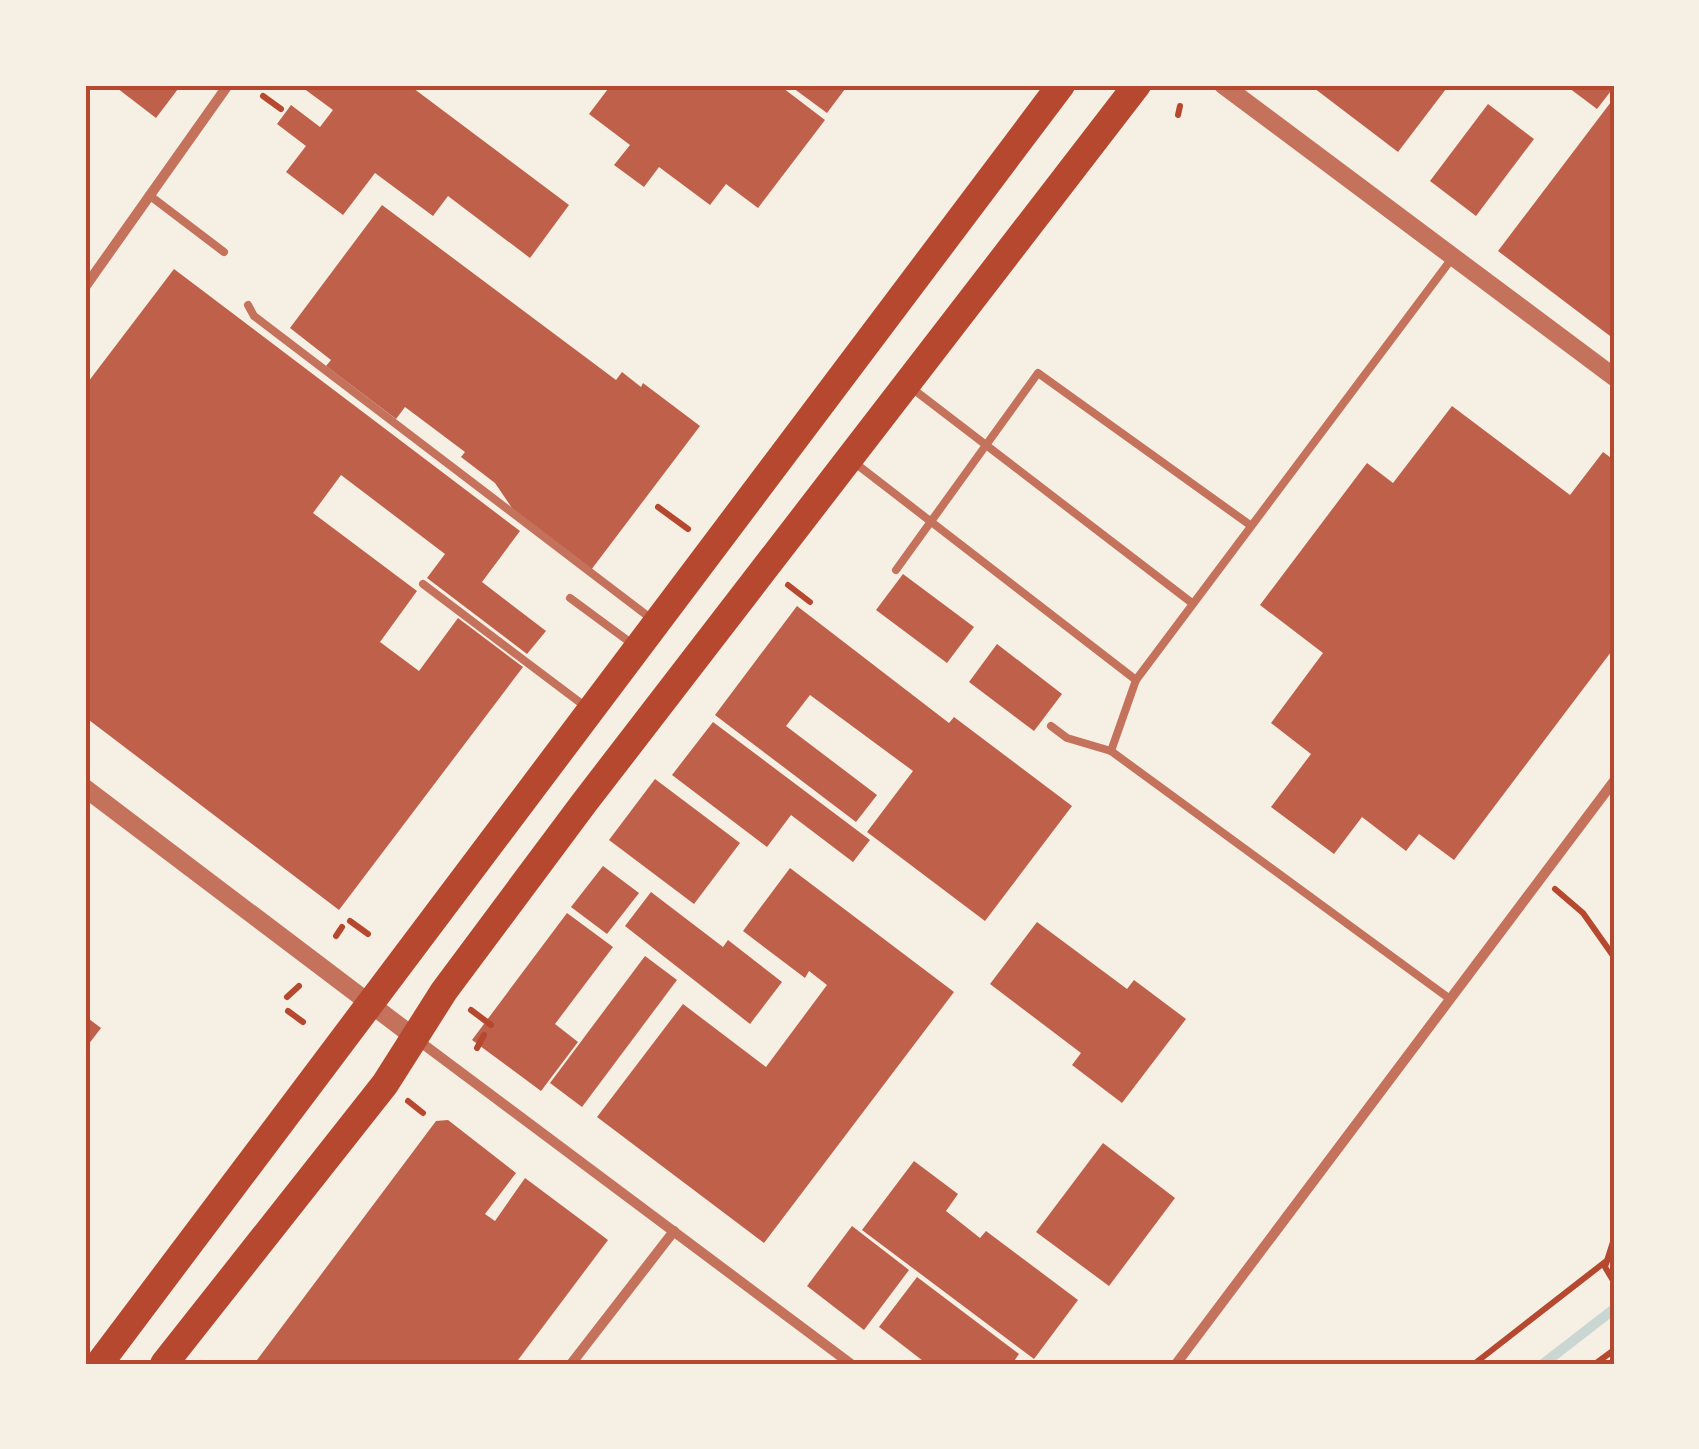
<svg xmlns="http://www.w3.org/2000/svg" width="1699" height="1449" font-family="'Golos Text',sans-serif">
	<rect width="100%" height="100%" fill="#f6efe4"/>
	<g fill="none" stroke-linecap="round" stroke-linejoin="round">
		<path stroke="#c9d6d2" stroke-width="10" d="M1543,1364l71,-55"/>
	</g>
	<g fill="#bf614a">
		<path d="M113,85h68l-25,33z"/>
		<path d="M299,85h110l160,120 -39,53 -82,-62 -15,20 -58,-43 -32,42 -57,-43 20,-26 -29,-22 14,-19 29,22 13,-17z"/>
		<path d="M611,85h168l46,35 -67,88 -32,-24 -16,21 -51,-38 -15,20 -30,-22 16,-20 -41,-31z"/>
		<path d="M789,85h59l-21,28z"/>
		<path d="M1310,85h139l-51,67z"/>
		<path d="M1565,85h49v2l-17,22z"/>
		<path d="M1614,98v241l-116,-88z"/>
		<path d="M1488,104l46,35 -58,77 -46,-35z"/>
		<path d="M382,205l234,175 6,-8 19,15 2,-4 57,43 -112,148 -74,-63 -19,-28 -34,-26 4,-5 -60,-45 -9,12 -70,-53 5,-6 -41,-32z"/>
		<path d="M174,269l346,262 -38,51 64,49 -19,23 -100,-76 18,-24 -104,-79 -28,38 104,78 -37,51 39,29 39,-53 65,49 -184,243 -254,-193v-331z"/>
		<path d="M1452,406l118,89 33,-43 11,8v188l-160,212 -35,-26 -13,17 -44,-34 -28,37 -63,-47 40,-53 -40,-31 52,-70 -63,-48 107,-142 26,20z"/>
		<path d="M903,574l71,53 -27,36 -71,-53z"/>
		<path d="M797,606l152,117 5,-6 118,89 -87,115 -118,-89 46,-61 -103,-76 -24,31 91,69 -21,27 -141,-107z"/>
		<path d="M997,644l65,50 -28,37 -65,-49z"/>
		<path d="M713,722l157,118 -17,22 -62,-47 -24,32 -95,-72z"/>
		<path d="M655,779l85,64 -46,61 -85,-64z"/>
		<path d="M603,866l36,27 -32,41 -36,-27z"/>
		<path d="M790,868l164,124 -190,251 -167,-126 86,-113 83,63 61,-82 -18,-14 -4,7 -62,-47z"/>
		<path d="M651,892l72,55 5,-7 54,42 -32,42 -125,-98z"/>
		<path d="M567,913l46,34 -58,77 23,18 -37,49 -69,-51z"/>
		<path d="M1037,922l90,67 7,-9 52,39 -64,84 -50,-38 9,-12 -91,-69z"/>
		<path d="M645,956l32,24 -95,127 -32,-24z"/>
		<path d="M85,1016l16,12 -16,21z"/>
		<path d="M448,1120l68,53 -31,41 10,7 30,-43 83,62 -93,124h-261l182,-243z"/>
		<path d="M1103,1143l72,55 -66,88 -73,-54z"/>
		<path d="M914,1161l44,33 -12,17 34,27 6,-7 92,69 -44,59 -172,-129z"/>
		<path d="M852,1226l57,44 -45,60 -57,-44z"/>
		<path d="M917,1277l102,77 -7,10h-85l-48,-37z"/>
	</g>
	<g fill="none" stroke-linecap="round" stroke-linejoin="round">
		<g stroke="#b5482f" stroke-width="6">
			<path d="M263,96l18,13"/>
			<path d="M1178,115l2,-9"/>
			<path d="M658,507l30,22"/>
			<path d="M788,585l22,17"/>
			<path d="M1555,889l28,24 31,44"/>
			<path d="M350,921l18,13"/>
			<path d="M336,936l6,-9"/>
			<path d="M287,997l12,-11"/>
			<path d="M471,1010l20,15"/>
			<path d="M288,1011l15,11"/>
			<path d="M477,1048l7,-13"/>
			<path d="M408,1101l15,12"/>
			<path d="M1614,1239l-9,28 9,15"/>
			<path d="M1474,1364l140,-109"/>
			<path d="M1595,1364l19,-14"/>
		</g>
		<g stroke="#c5725c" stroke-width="8">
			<path d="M149,195l75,57"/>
			<path d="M248,305l6,11 399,304"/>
			<path d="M909,386l283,217"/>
			<path d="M855,463l281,217 -25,71 339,248"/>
			<path d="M896,570l142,-197 212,152"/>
			<path d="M423,584l163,123"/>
			<path d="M570,598l61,45"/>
			<path d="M1136,680l317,-423"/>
			<path d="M1051,726l16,12 44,13"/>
		</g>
		<g stroke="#c5725c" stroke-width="10">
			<path d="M85,287l143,-202"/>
			<path d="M415,1038l436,326"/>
			<path d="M571,1364l103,-133"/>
			<path d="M1176,1364l438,-583"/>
		</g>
		<g stroke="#c5725c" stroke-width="18">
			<path d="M1223,85l391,292"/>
			<path d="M85,788l329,249"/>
		</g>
		<g stroke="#b5482f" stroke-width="28">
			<path d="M99,1364l962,-1279"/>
			<path d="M164,1364l221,-280 59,-93 140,-188 553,-718"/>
		</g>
	</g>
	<rect width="1699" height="1449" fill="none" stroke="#f6efe4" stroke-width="175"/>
	<rect x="88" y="88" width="1524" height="1274" fill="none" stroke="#b5482f" stroke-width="4"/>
</svg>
